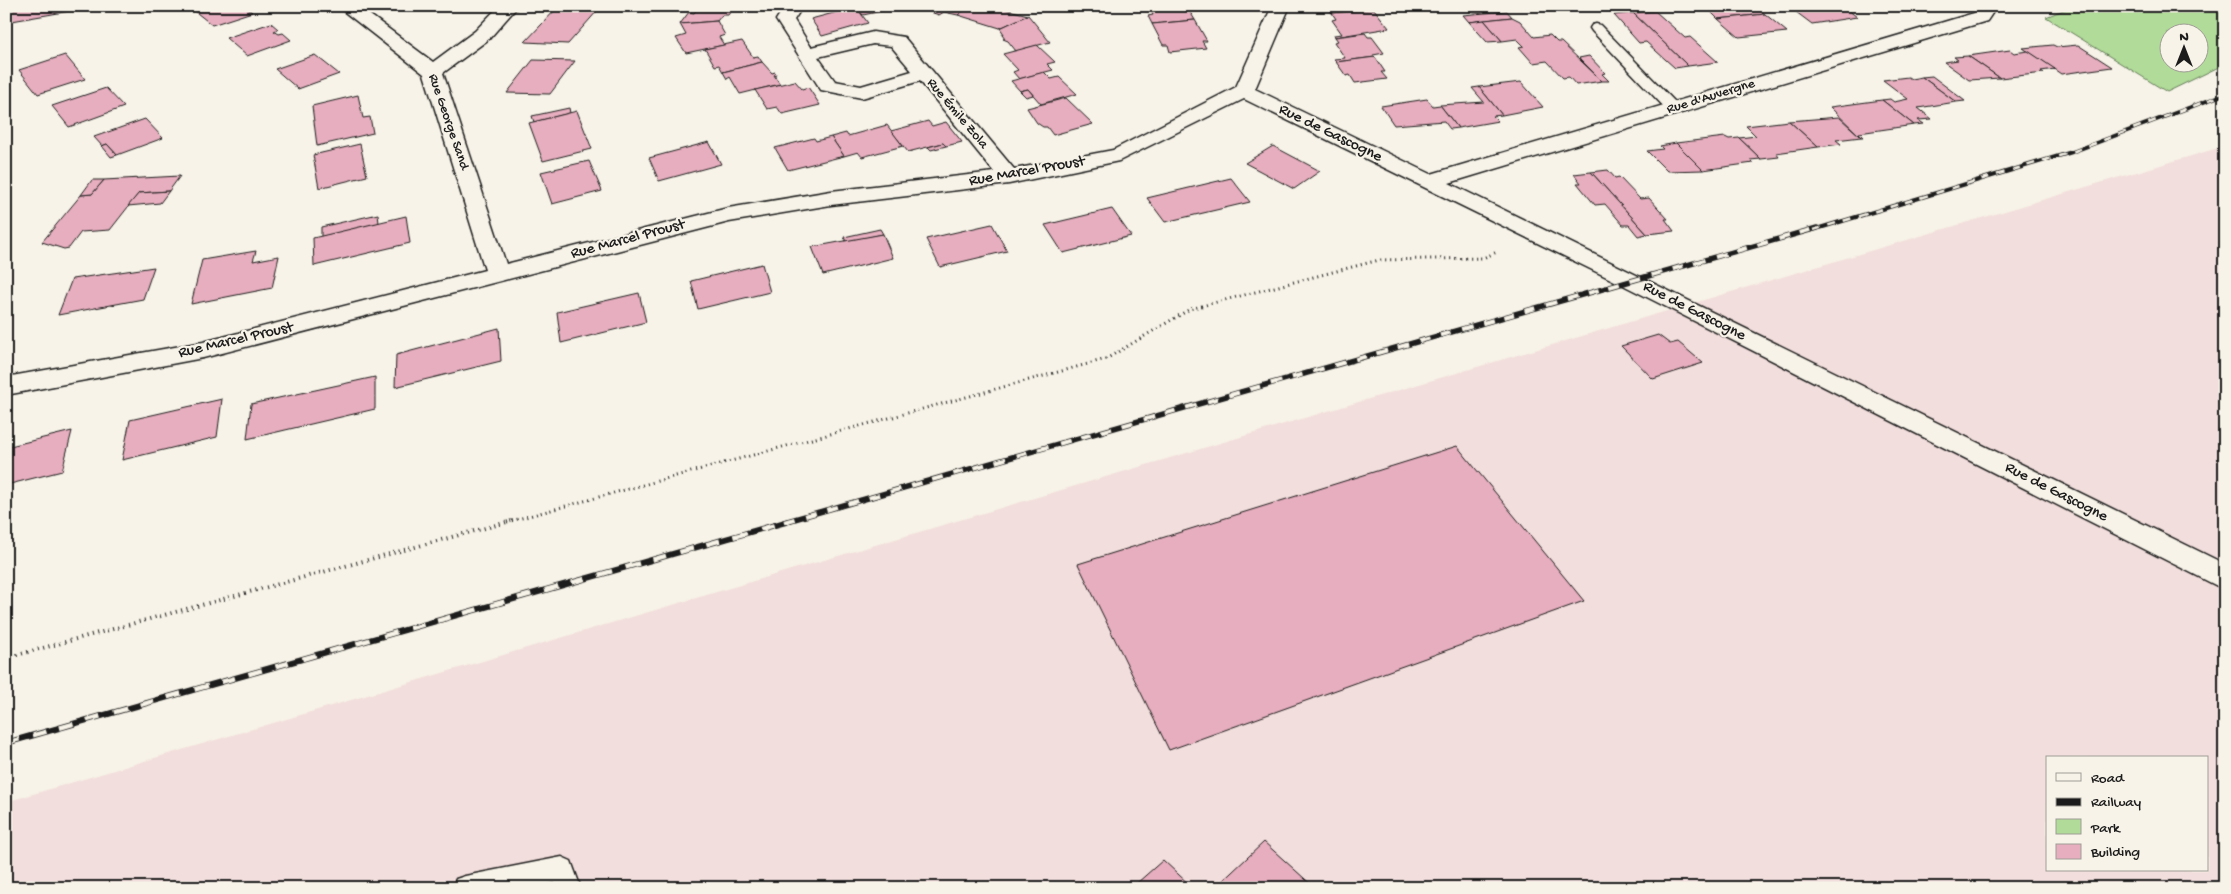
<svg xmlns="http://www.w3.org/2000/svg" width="2231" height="894" font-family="'Gochi Hand',sans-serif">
	<rect width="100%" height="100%" fill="#f7f3e8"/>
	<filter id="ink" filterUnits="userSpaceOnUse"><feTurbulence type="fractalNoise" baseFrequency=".02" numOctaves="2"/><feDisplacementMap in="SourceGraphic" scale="10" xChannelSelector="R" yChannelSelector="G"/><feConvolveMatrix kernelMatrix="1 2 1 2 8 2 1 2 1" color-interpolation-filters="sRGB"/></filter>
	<g filter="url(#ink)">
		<path fill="#f2dedc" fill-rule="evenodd" d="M2225,146v742h-2219v-86zM2047,758h160v112h-160z"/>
		<path fill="#b0db98" stroke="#667c5a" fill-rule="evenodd" d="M2073,6h152v58l-58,28 -121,-75zM2168,32h30v30h-30z"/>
		<g fill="#e7aebf" stroke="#1c1c1c">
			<path d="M12,6h59l-1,5 -64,11v-15z"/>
			<path d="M200,6h44l8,6 -40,13 -20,-16z"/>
			<path d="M699,6h36l-7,9h-6l-5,6 -37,3 9,-12 5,1z"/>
			<path d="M855,6h58l-14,5 -3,-3 -33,7z"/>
			<path d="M913,6h56l-11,9 -14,-3 -5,3z"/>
			<path d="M969,6h34l4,1 -2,2 23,6 -28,13 -42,-13z"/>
			<path d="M1183,6l4,6h3l5,8 -43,4 -4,-8 5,-1 -3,-7z"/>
			<path d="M1361,6h11l2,3 -42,4 -3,-3z"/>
			<path d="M1754,6l11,8 -47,5 -7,-7 2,-2z"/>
			<path d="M1788,6h55l14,11 -45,7z"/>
			<path d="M558,7l40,3 -30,34 -43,-2z"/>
			<path d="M856,7l12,16 -46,13 -11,-17z"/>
			<path d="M1374,9l15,19 -54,9 -1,-2 8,-1 -10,-14 4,-1 -4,-6z"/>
			<path d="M1507,11l5,6 -43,5 -6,-7z"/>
			<path d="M1655,11l30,27 5,-1 28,25 -30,4 -55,-53z"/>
			<path d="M1633,13l55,53 -13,2 -29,-26 -7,1 -25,-28z"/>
			<path d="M1765,14l22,18 -48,5 -21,-18z"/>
			<path d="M1028,15l22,27 -34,9 -8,-10 -5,-2 2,-1 -3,-4h2l-4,-6z"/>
			<path d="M1512,17l8,4 14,16 16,-2 7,7h4l41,39 -26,4 -7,-8 -6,1 -16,-17 -14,2 -14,-16 5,-1 -7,-7 -15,2 -18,-21z"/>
			<path d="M1195,20l12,21h-5l4,7 -36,4 -2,-7h-5l-11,-21z"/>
			<path d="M1484,20l18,21 -15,1 -18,-20z"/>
			<path d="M717,21l8,14 -6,2 5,8 -38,8 -10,-15 10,-3 -6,-11z"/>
			<path d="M271,23l7,6 -4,2 5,3 4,-1 8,7 -44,16 -21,-18z"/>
			<path d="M1365,33l3,4h4l12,16 -11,2 2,2 -39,5 -2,-3 11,-1 -11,-16 4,-1 -3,-4z"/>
			<path d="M742,41l11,16 5,-1 4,6 -39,10 -4,-7 -4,1 -10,-17z"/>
			<path d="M1037,45l18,17 -8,2 6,6 -34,9 -6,-7 5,-2 -15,-16z"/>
			<path d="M2053,45l4,2 21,-2 34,22 -51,7 -38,-26z"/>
			<path d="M2010,50l4,3 14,-2 27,18 -14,2 3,2 -44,5 -32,-22z"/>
			<path d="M65,55l20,24 -47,15 -19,-24z"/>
			<path d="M315,55l24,19 -41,15 -23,-20z"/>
			<path d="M1589,56l16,17 -3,1 7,7h-7l-23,-23z"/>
			<path d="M1968,56l32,22 -31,2 -25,-18 14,-2 -4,-3z"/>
			<path d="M1375,57l10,15h-4l6,7 -32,4 -5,-8 -4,1 -10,-14z"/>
			<path d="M533,60l42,1 -25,33 -43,-1z"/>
			<path d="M762,62l10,11 3,-1 1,2 -2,1 6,9 -40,10 -10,-17 -3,2 -4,-7z"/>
			<path d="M1044,72l7,7 8,-2 18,17 -36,10 -13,-15 -8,2 -9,-10z"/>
			<path d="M1932,76l33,25 -9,1 -34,-25z"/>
			<path d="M1908,77l3,2 11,-2 34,25 -38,6 14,11 -14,1 6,4 -10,1 -32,-25 8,-1 4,3 14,-3 -25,-19z"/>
			<path d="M795,81l7,8 6,-2 12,18 -38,9 -5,-7 -10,2 -12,-19z"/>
			<path d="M1521,82l22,25 -41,8 -23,-28z"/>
			<path d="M1479,87l23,28 -9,1 5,5 -40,7 -18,-23 44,-3 -12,-14z"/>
			<path d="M106,88l18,19 -55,20 -17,-21z"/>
			<path d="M1028,89l5,6 -7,2 -6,-6z"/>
			<path d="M358,95l5,23 7,-1 3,16 -56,13 -5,-40z"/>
			<path d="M1066,98l27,26 -40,11 -6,-8h-4l-6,-4 -10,-15z"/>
			<path d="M1427,99l6,7 7,-1 18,23 -8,1 -6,-8 -50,4 -13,-19z"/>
			<path d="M1882,100l32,25 -55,8 4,4h-2l-31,-30z"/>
			<path d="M569,108l1,5 -36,9 -2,-6z"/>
			<path d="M577,111l15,38 -49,12 -14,-38z"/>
			<path d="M1839,117l22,20 -25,3 5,4 -23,3 -29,-26z"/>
			<path d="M145,119l18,19 -46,17 -10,-11 -5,2 -8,-9z"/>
			<path d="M928,121l4,5 14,-4 16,20 -16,4 -3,-3 -35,9 -17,-21z"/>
			<path d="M1789,121l29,26 -42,6 3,4 -18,2 -22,-21 17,-2 -10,-10z"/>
			<path d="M887,125l16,21 -41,11 -4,-5 -14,4 -13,-19 15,-4 2,3z"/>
			<path d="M831,137l13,19 -56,14 -13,-22 39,-10 2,3z"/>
			<path d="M1725,137l4,2 10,-1 22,21 -11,1 3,3 -50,7 -27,-27z"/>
			<path d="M709,142l12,22 -62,17 -10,-23z"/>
			<path d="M943,143l3,3 -15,4 -3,-3z"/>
			<path d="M1676,143l27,27 -36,1 -20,-20 16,-2 -3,-3z"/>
			<path d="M107,144l10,11 -6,2 -9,-11z"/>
			<path d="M360,144l7,32 -48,12 -6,-33z"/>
			<path d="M1273,146l47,25 -26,18 -49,-26z"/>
			<path d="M589,161l13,30 -50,13 -11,-32z"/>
			<path d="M1608,170l7,8 4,-1 21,22 9,-1 19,21h-3l9,12 -27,3 -56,-62z"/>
			<path d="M1591,172l56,62 -9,2 -9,-11h-6l-18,-21 -10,1 -18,-22h4l-7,-9z"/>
			<path d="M180,176l-11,15 -30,2 -29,37 -29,2 -12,16 -5,1 -22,-7 39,-47 11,-1 12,-14z"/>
			<path d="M1231,178l19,24 -85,20 -18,-24z"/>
			<path d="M92,180h12l-12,14 -11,1z"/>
			<path d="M169,191l-9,12 -32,3 11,-13z"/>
			<path d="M1112,209l19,27 -68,17 -18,-28z"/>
			<path d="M378,214l1,9 -58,14v-10z"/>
			<path d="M406,216l4,27 -96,23 -1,-28z"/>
			<path d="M992,224l15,27 -67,16 -14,-28z"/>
			<path d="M880,229l3,5 -37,8 -2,-5z"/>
			<path d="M883,234l10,24 -70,17 -11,-28z"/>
			<path d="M256,251l-3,10 26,-5 -7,32 -81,16 11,-44z"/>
			<path d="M762,264l8,28 -72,17 -7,-28z"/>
			<path d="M154,267l-11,32 -85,16 14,-36z"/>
			<path d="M639,293l7,29 -85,21 -4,-31z"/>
			<path d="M499,328l2,33 -106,26 1,-32z"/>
			<path d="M1658,335l12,9 8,-2 25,21 -50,16 -32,-33z"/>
			<path d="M375,377v32l-128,30 4,-35z"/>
			<path d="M222,399l-5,38 -95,23 8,-40z"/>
			<path d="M72,431l-10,40 -56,14v-38z"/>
			<path d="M1457,446l127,155 -415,149 -91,-186z"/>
			<path d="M1264,842l51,46h-100z"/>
			<path d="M1163,860l30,28h-51l-5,-5z"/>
		</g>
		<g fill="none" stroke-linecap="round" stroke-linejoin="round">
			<g stroke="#1c1c1c" stroke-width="3">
				<g id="service">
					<path d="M1596,24l4,1 78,80 2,3 -2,3h-10l-76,-80 -2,-3 2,-3z"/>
					<path d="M562,857l9,4 10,27h-26l-1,-5 -26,5h-76l4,-9 9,-3z"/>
				</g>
			</g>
			<g stroke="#1c1c1c" stroke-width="3">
				<path id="minor" d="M337,6h21l75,56 42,-31 24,-25h19l-29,33 -46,34 63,191 222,-56 103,-17 163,-19 -74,-91 -58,17 -41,-8 -45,-70 9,-14h18l-9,14 17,27 62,-15 31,5 110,132 99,-19 123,-63 36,-81h18l-35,83 176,85 543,-161 5,-7h18l-10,15 -538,162 776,381v26l-600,-304 -381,-187 -125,62 -110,23 -178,21 -102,17 -526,136 -197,37v-18l197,-35 282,-72 -61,-196zM873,44l18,2 21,25 -51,15 -26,-5 -17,-24z"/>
			</g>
			<path stroke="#1c1c1c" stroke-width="2.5" stroke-dasharray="0.5 2.5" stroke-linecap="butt" d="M2021,9l15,-3"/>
			<path stroke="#1c1c1c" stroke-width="3" stroke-dasharray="1 4" stroke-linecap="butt" d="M507,522l599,-163 84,-50 189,-49 104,-2 14,-6"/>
			<path stroke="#1c1c1c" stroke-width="4" stroke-dasharray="1 4.5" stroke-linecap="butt" d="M6,658l505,-137"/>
			<use href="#service" fill="#f7f3e8" fill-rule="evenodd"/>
			<use href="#minor" fill="#f7f3e8" fill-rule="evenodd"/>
			<g stroke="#1c1c1c" stroke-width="4">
				<path id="rail-far2" d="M1813,230l259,-78 153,-58"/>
			</g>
			<g stroke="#1c1c1c" stroke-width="5.5">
				<path id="rail-far1" d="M784,522l1033,-294"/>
			</g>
			<g stroke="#1c1c1c" stroke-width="6">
				<path id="rail" d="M6,743l783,-222"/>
			</g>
			<use href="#rail-far2" stroke="#f7f3e8" stroke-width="2.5" stroke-dasharray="8" stroke-linecap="butt"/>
			<use href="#rail-far1" stroke="#f7f3e8" stroke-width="4" stroke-dasharray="11" stroke-linecap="butt"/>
			<use href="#rail" stroke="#f7f3e8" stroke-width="4.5" stroke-dasharray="14" stroke-linecap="butt"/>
		</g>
	</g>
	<g text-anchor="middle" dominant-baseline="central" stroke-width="4.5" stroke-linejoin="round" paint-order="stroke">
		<g font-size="14" fill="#1c1c1c" stroke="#f7f3e8">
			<text transform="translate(1711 97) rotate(-17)">Rue d'Auvergne</text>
			<text transform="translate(957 114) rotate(50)">Rue Émile Zola</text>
			<text transform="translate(448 122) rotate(71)">Rue George Sand</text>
		</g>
		<g font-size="16" fill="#1c1c1c" stroke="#f7f3e8">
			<text transform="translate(1330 134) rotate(26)">Rue de Gascogne</text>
			<text transform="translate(1027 172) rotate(-10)">Rue Marcel Proust</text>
			<text transform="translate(628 240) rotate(-15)">Rue Marcel Proust</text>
			<text transform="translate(1694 312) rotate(27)">Rue de Gascogne</text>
			<text transform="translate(236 341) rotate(-13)">Rue Marcel Proust</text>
			<text transform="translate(2056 493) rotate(27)">Rue de Gascogne</text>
		</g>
	</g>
	<rect width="2231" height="894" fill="none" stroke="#f7f3e8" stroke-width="25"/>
	<rect x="12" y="12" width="2206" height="869" fill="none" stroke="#1c1c1c" stroke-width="2" filter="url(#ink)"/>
	<rect x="2046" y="756" width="162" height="115" fill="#f7f3e8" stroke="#9f9d96"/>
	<rect x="2056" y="773" width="25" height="8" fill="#f7f3e8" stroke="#9f9d96"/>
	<text x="2091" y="782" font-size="15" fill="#1c1c1c">Road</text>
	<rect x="2056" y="798" width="25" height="8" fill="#1c1c1c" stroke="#9f9d96"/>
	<text x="2091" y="806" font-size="15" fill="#1c1c1c">Railway</text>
	<rect x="2056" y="819" width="25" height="15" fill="#b0db98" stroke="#9f9d96"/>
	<text x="2091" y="832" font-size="15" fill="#1c1c1c">Park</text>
	<rect x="2056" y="844" width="25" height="15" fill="#e7aebf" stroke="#9f9d96"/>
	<text x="2091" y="856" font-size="15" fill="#1c1c1c">Building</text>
	<g transform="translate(2184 48)"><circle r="24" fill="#f7f3e8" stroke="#9f9d96"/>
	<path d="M0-4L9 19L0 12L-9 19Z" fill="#1c1c1c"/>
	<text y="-8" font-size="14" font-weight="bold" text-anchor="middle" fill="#1c1c1c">N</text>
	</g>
</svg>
